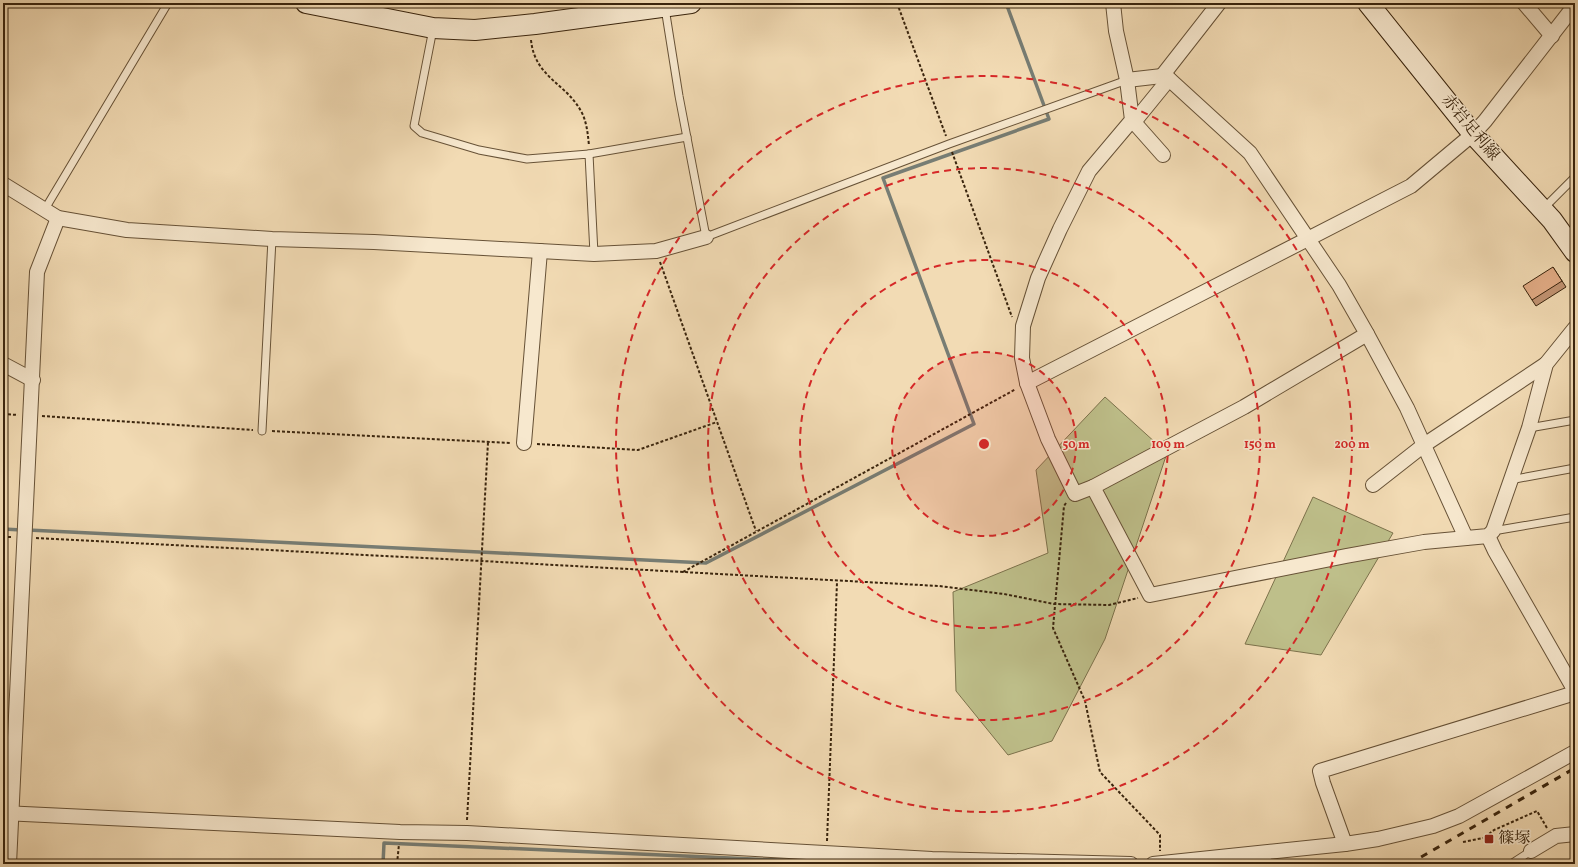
<svg xmlns="http://www.w3.org/2000/svg" width="1578" height="867" font-family="Vollkorn,'Noto Serif JP',serif">
	<rect width="100%" height="100%" fill="#f2dbb4"/>
	<filter id="stains"><feTurbulence type="fractalNoise" baseFrequency=".005" numOctaves="4"/><feColorMatrix values="0 0 0 0 .2 0 0 0 0 .09 0 0 0 0 .02 0 0 0 .5 -.17"/></filter>
	<radialGradient id="worn" r=".72"><stop offset=".6" stop-color="#630" stop-opacity="0"/><stop offset="1" stop-color="#630" stop-opacity=".3"/></radialGradient>
	<g fill="#bebf8a" stroke="#7c724c">
		<path d="M1105,397l62,56 -62,186 -53,102 -44,14 -52,-64 -3,-99 95,-39 -12,-83z"/>
		<path d="M1313,497l80,36 -72,122 -76,-11z"/>
	</g>
	<g fill="none" stroke-linecap="round" stroke-linejoin="round">
		<g stroke="#777d74" stroke-width="3.5">
			<path d="M3,529l19,1"/>
			<path d="M28,530l678,33 268,-139 -91,-246 166,-59 -43,-116"/>
			<path d="M383,864l1,-21 486,21"/>
		</g>
		<g stroke="#675237" stroke-width="9">
			<g id="lane">
				<path d="M665,8l14,88 27,141 243,-93 178,-64"/>
				<path d="M433,29l-19,97 8,7 57,17 48,9 62,-5 5,100"/>
				<path d="M589,154l98,-17"/>
				<path d="M1544,208l31,-31"/>
				<path d="M45,209l123,-206"/>
				<path d="M1529,428l46,-8"/>
				<path d="M262,431l10,-192"/>
				<path d="M1510,480l65,-12"/>
				<path d="M1493,531l82,-14"/>
				<path d="M1511,864l20,-13"/>
			</g>
		</g>
		<g stroke="#675237" stroke-width="16">
			<g id="street">
				<path d="M1113,3l3,28 11,49 5,40 -43,51 -29,58 -22,49 -15,48 -1,32 5,25 21,56 27,55 18,-7 151,-80 123,-73"/>
				<path d="M1524,3l28,33"/>
				<path d="M1162,76l57,-73"/>
				<path d="M1127,80l35,-4 7,3 81,74 89,132 28,49 40,74 59,130"/>
				<path d="M1132,120l31,35"/>
				<path d="M1134,122l35,-43"/>
				<path d="M3,184l55,34 69,12 145,9 102,3 220,12 62,-3 50,-14"/>
				<path d="M3,364l30,16"/>
				<path d="M1027,383l384,-197 62,-52 12,-13 90,-116"/>
				<path d="M524,443l16,-192"/>
				<path d="M1373,485l51,-40 122,-81"/>
				<path d="M1093,487l57,108 196,-39 78,-14 64,-6 5,-5 36,-103 17,-64 29,-36"/>
				<path d="M1488,536l7,15 80,140"/>
				<path d="M3,813l397,19 67,1 465,26 199,5"/>
				<path d="M1345,844l-22,-61 -3,-12 255,-78"/>
				<path d="M1531,851l25,-15 19,-2"/>
				<path d="M9,864l28,-592 21,-54"/>
				<path d="M1153,864l192,-20 33,-5 55,-13 26,-10 116,-64"/>
			</g>
		</g>
		<g stroke="#39240d" stroke-width="22">
			<g id="secondary">
				<path d="M306,3l127,25 42,2 60,-6 156,-21"/>
				<path d="M1368,3l105,131 79,86 23,32"/>
			</g>
		</g>
		<g stroke="#39240d" stroke-width="2" stroke-dasharray="3 2" stroke-linecap="butt">
			<path d="M897,3l49,133"/>
			<path d="M531,40c4,39 37,43 52,75 4,10 5,20 6,31"/>
			<path d="M952,152l60,165"/>
			<path d="M660,262l96,269"/>
			<path d="M3,414l15,1"/>
			<path d="M42,416l211,14"/>
			<path d="M272,431l239,12"/>
			<path d="M537,444l101,6 79,-28"/>
			<path d="M1066,503l-2,3 -11,122 32,73 15,71 60,63v16"/>
			<path d="M3,537h9"/>
			<path d="M36,538l446,23 457,25 65,8 50,10 55,1 29,-7"/>
			<path d="M683,572l333,-183"/>
			<path d="M467,820l21,-378"/>
			<path d="M1489,834l5,-4 43,-19 10,17"/>
			<path d="M827,841l10,-259"/>
			<path d="M1463,842l20,-4"/>
			<path d="M397,864l2,-20"/>
		</g>
		<use href="#lane" stroke="#f7e8ce" stroke-width="7"/>
		<use href="#street" stroke="#f7e8ce" stroke-width="14"/>
		<use href="#secondary" stroke="#f7e8ce" stroke-width="20"/>
		<path stroke="#39240d" stroke-width="3" stroke-dasharray="7 7" stroke-linecap="butt" d="M1409,864l166,-96"/>
	</g>
	<path fill="#c29473" stroke="#39240d" d="M1553,267l13,20 -30,19 -4,-6z"/>
	<path fill="#e2ac86" stroke="#39240d" d="M1553,267l9,14 -30,19 -9,-14z"/>
	<circle cx="984" cy="444" r="92" fill="#d62828" fill-opacity=".12"/>
	<g fill="none" stroke="#d62828" stroke-width="2" stroke-dasharray="7 5">
		<circle cx="984" cy="444" r="92"/>
		<circle cx="984" cy="444" r="184"/>
		<circle cx="984" cy="444" r="276"/>
		<circle cx="984" cy="444" r="368"/>
	</g>
	<rect fill="#8f2418" stroke="#f7e8ce" stroke-width="1.5" x="1484" y="834" width="10" height="10" rx="2"/>
	<g text-anchor="middle" dominant-baseline="central" stroke-width="3" stroke-linejoin="round" paint-order="stroke">
		<g font-size="16" fill="#39240d" stroke="#f7e8ce">
			<text transform="translate(1470 128) rotate(50)">赤岩足利線</text>
		</g>
		<g font-size="16" fill="#39240d" stroke="#f7e8ce" text-anchor="start">
			<text x="1498" y="839">篠塚</text>
		</g>
	</g>
	<circle cx="984" cy="444" r="6" fill="#d62828" stroke="#f7e8ce" stroke-width="2"/>
	<g font-size="12" text-anchor="middle" font-weight="bold" fill="#d62828" stroke="#f7e8ce" stroke-width="3" stroke-linejoin="round" paint-order="stroke">
		<text x="1076" y="448">50 m</text>
		<text x="1168" y="448">100 m</text>
		<text x="1260" y="448">150 m</text>
		<text x="1352" y="448">200 m</text>
	</g>
	<rect width="1578" height="867" fill="none" stroke="#f2dbb4" stroke-width="16"/>
	<rect x="4" y="4" width="1570" height="859" fill="none" stroke="#39240d" stroke-width="2"/>
	<rect x="8" y="8" width="1562" height="851" fill="none" stroke="#39240d"/>
	<rect width="100%" height="100%" filter="url(#stains)"/>
	<rect width="100%" height="100%" fill="url(#worn)"/>
</svg>
